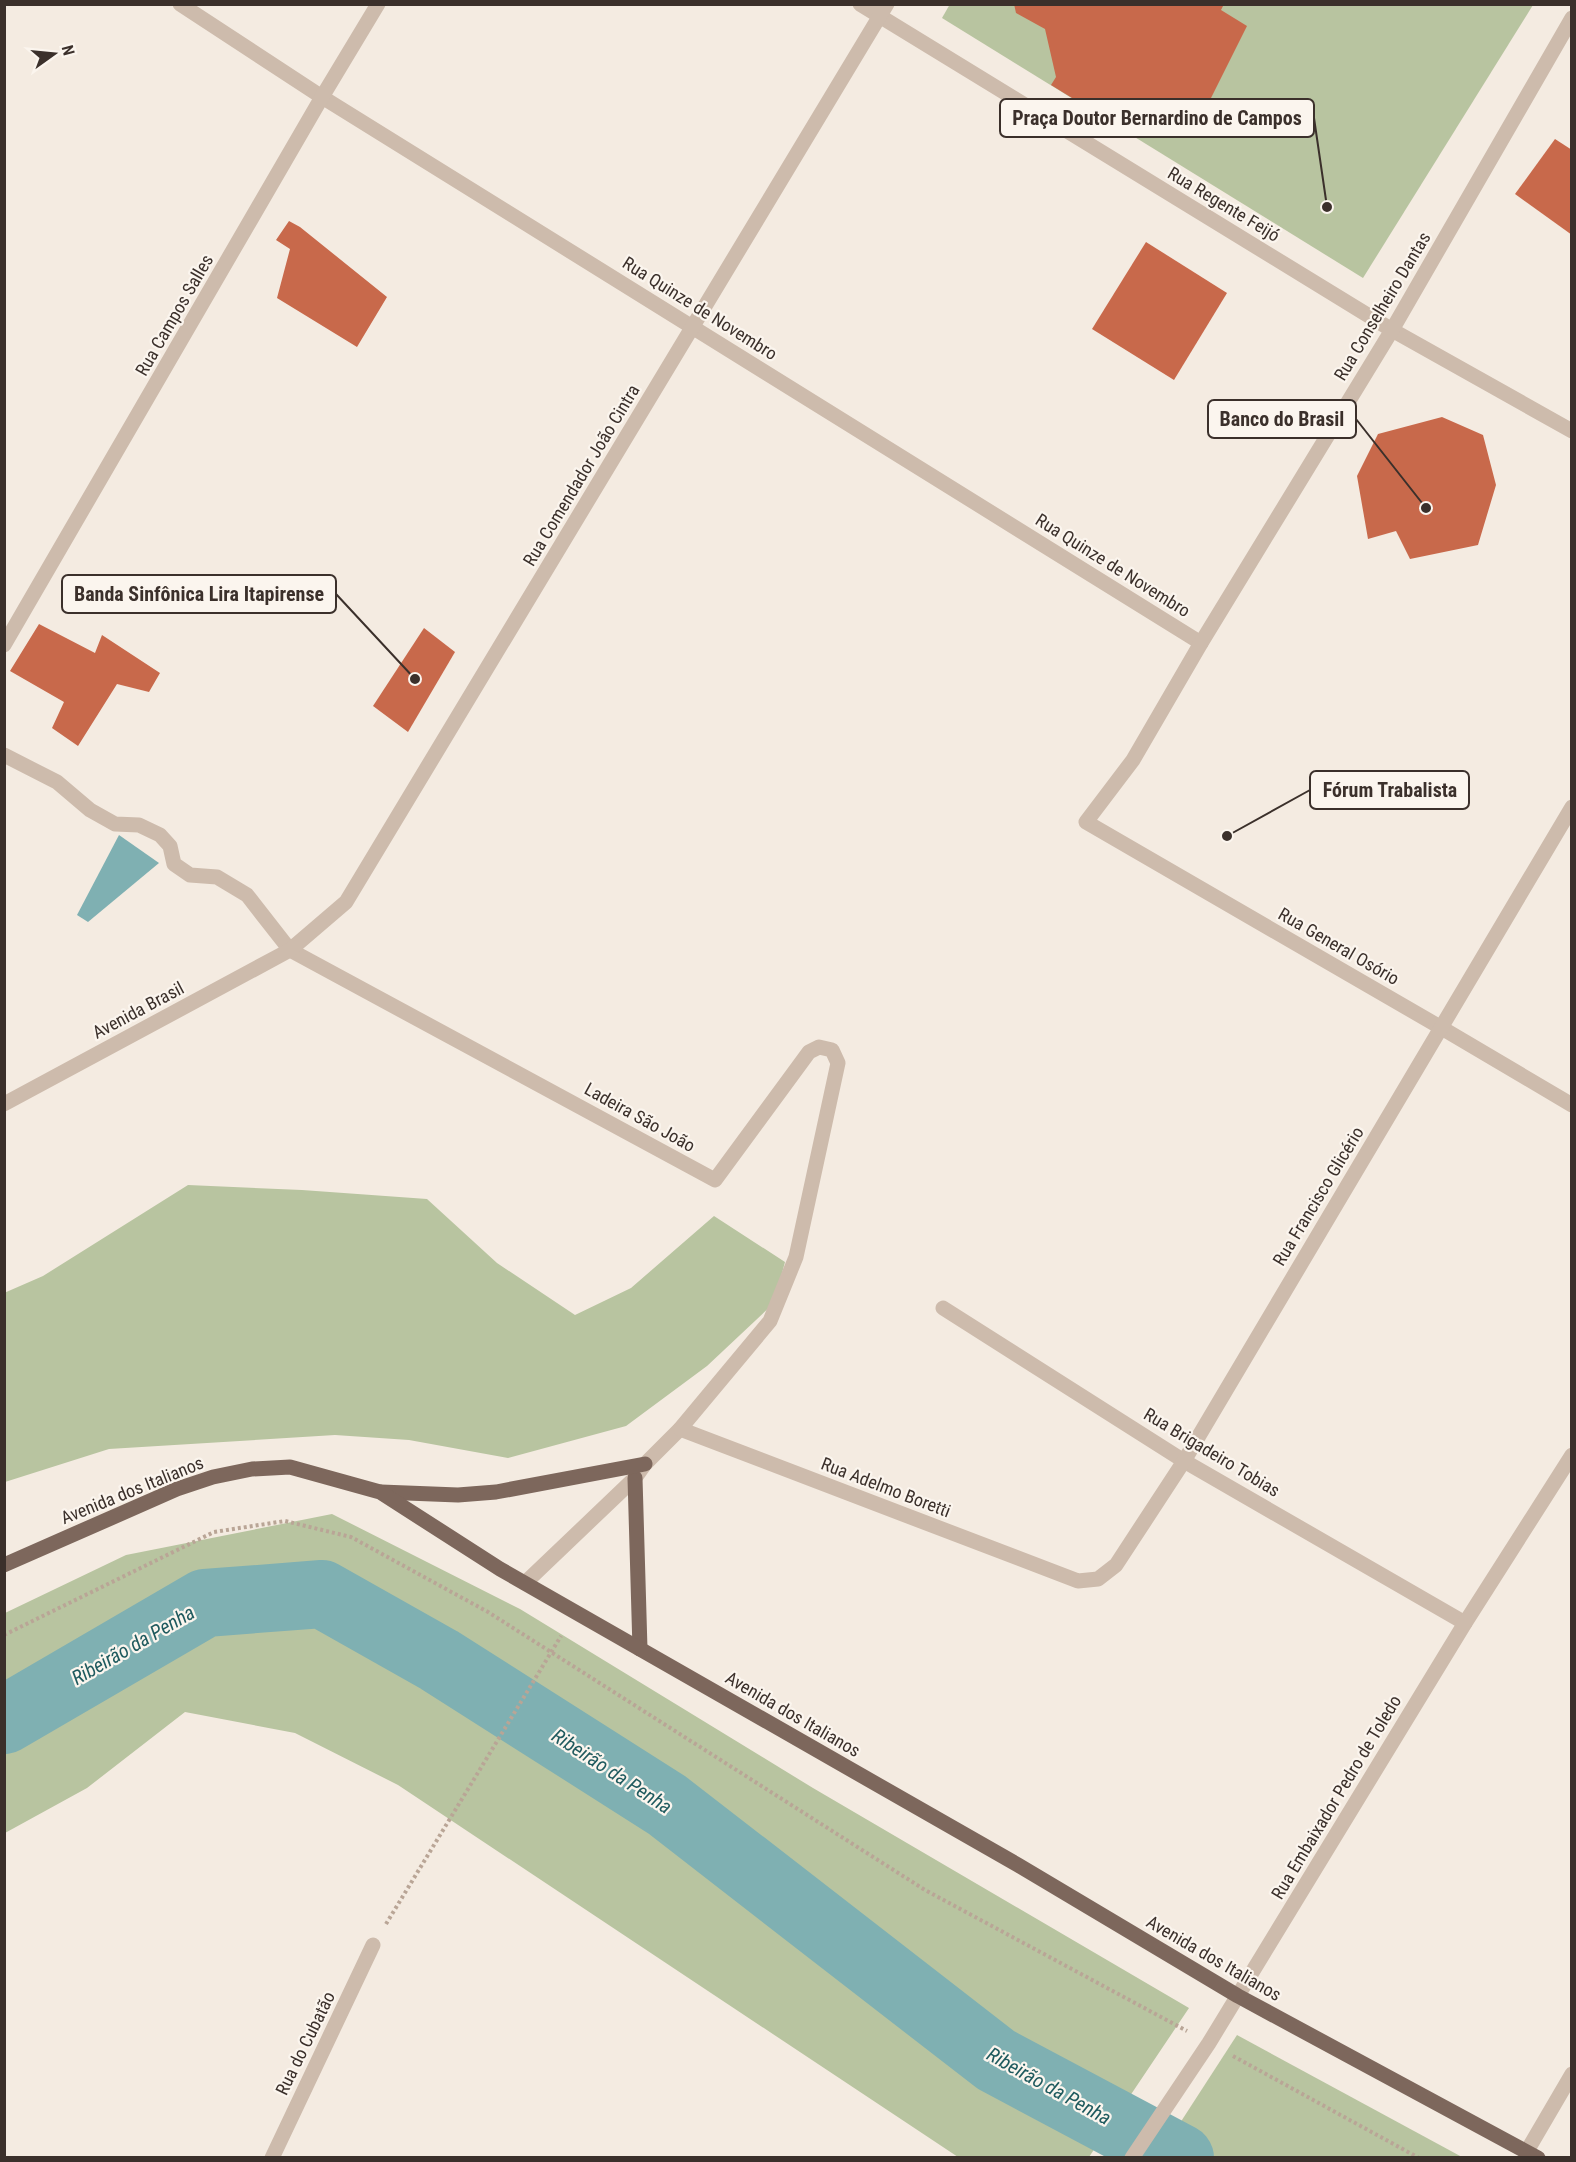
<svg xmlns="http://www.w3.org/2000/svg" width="1576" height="2162" font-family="'Roboto Condensed',sans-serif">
<rect width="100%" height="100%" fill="#f4ebe1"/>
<g fill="#b8c4a0">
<polygon points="950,4 1533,5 1363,278 942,18"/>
<polygon points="188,1185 302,1190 427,1199 497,1263 575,1315 631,1288 714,1216 785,1262 774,1303 707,1366 626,1426 508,1458 409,1440 335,1435 109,1449 5,1482 4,1293 43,1276"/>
<polygon points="332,1514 520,1609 813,1788 1189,2008 1089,2157 958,2157 398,1785 295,1733 185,1712 87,1788 5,1833 5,1613 126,1555"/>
<polygon points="1237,2035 1462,2157 1158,2157"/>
</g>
<polygon fill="#7fb0b2" points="119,835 159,863 88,922 77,915"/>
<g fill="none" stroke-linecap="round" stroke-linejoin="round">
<polyline stroke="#7fb0b2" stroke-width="68" points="4,1720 205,1603 322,1594 439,1660 667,1805 996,2060 1180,2158"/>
</g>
<g fill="#c8694b">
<polygon points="1014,4 1224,4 1221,10 1247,26 1201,118 1167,136 1142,121 1132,135 1051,85 1056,77 1045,29 1016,13"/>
<polygon points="1555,139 1572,150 1572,235 1515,194"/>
<polygon points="289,221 300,227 387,297 357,347 277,298 290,249 276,240"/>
<polygon points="1146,242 1227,293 1174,380 1092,329"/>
<polygon points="1442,417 1483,435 1496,485 1478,545 1410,559 1396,531 1368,539 1357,476 1378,434"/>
<polygon points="39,624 95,653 102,635 160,673 149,692 117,684 78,746 52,728 64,702 10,671"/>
<polygon points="424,628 455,652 408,732 373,706"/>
</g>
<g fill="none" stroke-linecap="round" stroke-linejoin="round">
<g stroke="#b9a596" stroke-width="4" stroke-dasharray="3 3" stroke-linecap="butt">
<polyline points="4,1635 214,1532 285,1521 351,1537 488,1612 925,1890 1187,2031"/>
<polyline points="386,1924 561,1636"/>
<polyline points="1233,2056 1419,2158"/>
</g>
<g stroke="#cdbbac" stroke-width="15">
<polyline points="180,4 322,97 1201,643"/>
<polyline points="860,4 1392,330 1572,431"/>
<polyline points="1572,18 1392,330 1201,643 1133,760 1086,822 1440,1027 1572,1105"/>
<polyline points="4,645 322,97 378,4"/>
<polyline points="4,755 57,782 90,810 115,824 139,825 160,835 170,846 174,864 190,875 217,877 247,895 290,950 715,1180 809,1052 819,1047 832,1050 838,1063 796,1257 770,1321 680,1429 645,1464 635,1478 525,1583"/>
<polyline points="4,1104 290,950 346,902 887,4"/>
<polyline points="943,1308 1184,1461 1465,1623"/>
<polyline points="680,1429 1078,1581 1098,1579 1116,1565 1184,1461 1572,807"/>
<polyline points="1527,2151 1572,2074"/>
<polyline points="272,2158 373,1945"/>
<polyline points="1132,2158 1209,2043 1465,1623 1572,1455"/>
</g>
<g stroke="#7d675c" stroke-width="15">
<polyline points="635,1478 640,1649"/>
<polyline points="381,1492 458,1495 496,1492 645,1464"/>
<polyline points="4,1565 177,1489 213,1477 252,1469 290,1467 380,1492 500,1569 1018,1865 1238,1996 1538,2158"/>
</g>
</g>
<g text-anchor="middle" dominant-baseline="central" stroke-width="4.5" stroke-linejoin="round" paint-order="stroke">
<g font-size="18" fill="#3b302b" stroke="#fbf5ee">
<text transform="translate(1224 204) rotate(31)">Rua Regente Feijó</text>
<text transform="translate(1382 306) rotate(-59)">Rua Conselheiro Dantas</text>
<text transform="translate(700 308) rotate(32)">Rua Quinze de Novembro</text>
<text transform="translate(174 315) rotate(-60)">Rua Campos Salles</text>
<text transform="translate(581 475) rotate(-59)">Rua Comendador João Cintra</text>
<text transform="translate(1113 565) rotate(32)">Rua Quinze de Novembro</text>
<text transform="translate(1339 946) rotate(30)">Rua General Osório</text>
<text transform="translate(138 1010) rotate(-28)">Avenida Brasil</text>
<text transform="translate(640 1117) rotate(29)">Ladeira São João</text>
<text transform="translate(1318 1196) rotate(-59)">Rua Francisco Glicério</text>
<text transform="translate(1212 1452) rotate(31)">Rua Brigadeiro Tobias</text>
<text transform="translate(886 1487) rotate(21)">Rua Adelmo Boretti</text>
<text transform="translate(132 1490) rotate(-22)">Avenida dos Italianos</text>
<text transform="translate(793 1714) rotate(30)">Avenida dos Italianos</text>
<text transform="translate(1336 1797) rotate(-59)">Rua Embaixador Pedro de Toledo</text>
<text transform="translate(1214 1958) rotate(30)">Avenida dos Italianos</text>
<text transform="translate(305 2043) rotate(-64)">Rua do Cubatão</text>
</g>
<g font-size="20" font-style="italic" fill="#1f5a5e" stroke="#fbf5ee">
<text transform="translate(133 1645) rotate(-30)">Ribeirão da Penha</text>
<text transform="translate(612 1771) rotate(33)">Ribeirão da Penha</text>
<text transform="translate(1049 2086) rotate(29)">Ribeirão da Penha</text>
</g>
</g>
<path fill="none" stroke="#3b302b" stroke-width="2" d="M1327 207L1314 118M1426 508L1356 419M415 679L336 594M1227 836L1310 790"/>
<g fill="#3b302b" stroke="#fbf5ee" stroke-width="2">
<circle cx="1327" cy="207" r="6"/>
<circle cx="1426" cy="508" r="6"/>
<circle cx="415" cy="679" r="6"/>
<circle cx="1227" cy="836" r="6"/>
</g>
<g fill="#fbf5ee" stroke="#3b302b" stroke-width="2">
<rect x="1000" y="99" width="314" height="38" rx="6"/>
<rect x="1208" y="400" width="148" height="38" rx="6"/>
<rect x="62" y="575" width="274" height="38" rx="6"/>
<rect x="1310" y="771" width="159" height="38" rx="6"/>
</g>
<g font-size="20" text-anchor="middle" font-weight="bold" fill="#3b302b">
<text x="1157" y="125">Praça Doutor Bernardino de Campos</text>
<text x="1282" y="426">Banco do Brasil</text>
<text x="199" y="601">Banda Sinfônica Lira Itapirense</text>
<text x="1390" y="797">Fórum Trabalista</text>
</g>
<rect width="1576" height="2162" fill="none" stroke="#3b302b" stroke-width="12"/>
<g transform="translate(54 54) rotate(75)" stroke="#fbf5ee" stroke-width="4.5" paint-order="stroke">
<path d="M0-4.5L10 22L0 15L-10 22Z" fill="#3b302b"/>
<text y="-9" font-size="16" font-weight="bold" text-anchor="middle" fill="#3b302b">N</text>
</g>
</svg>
